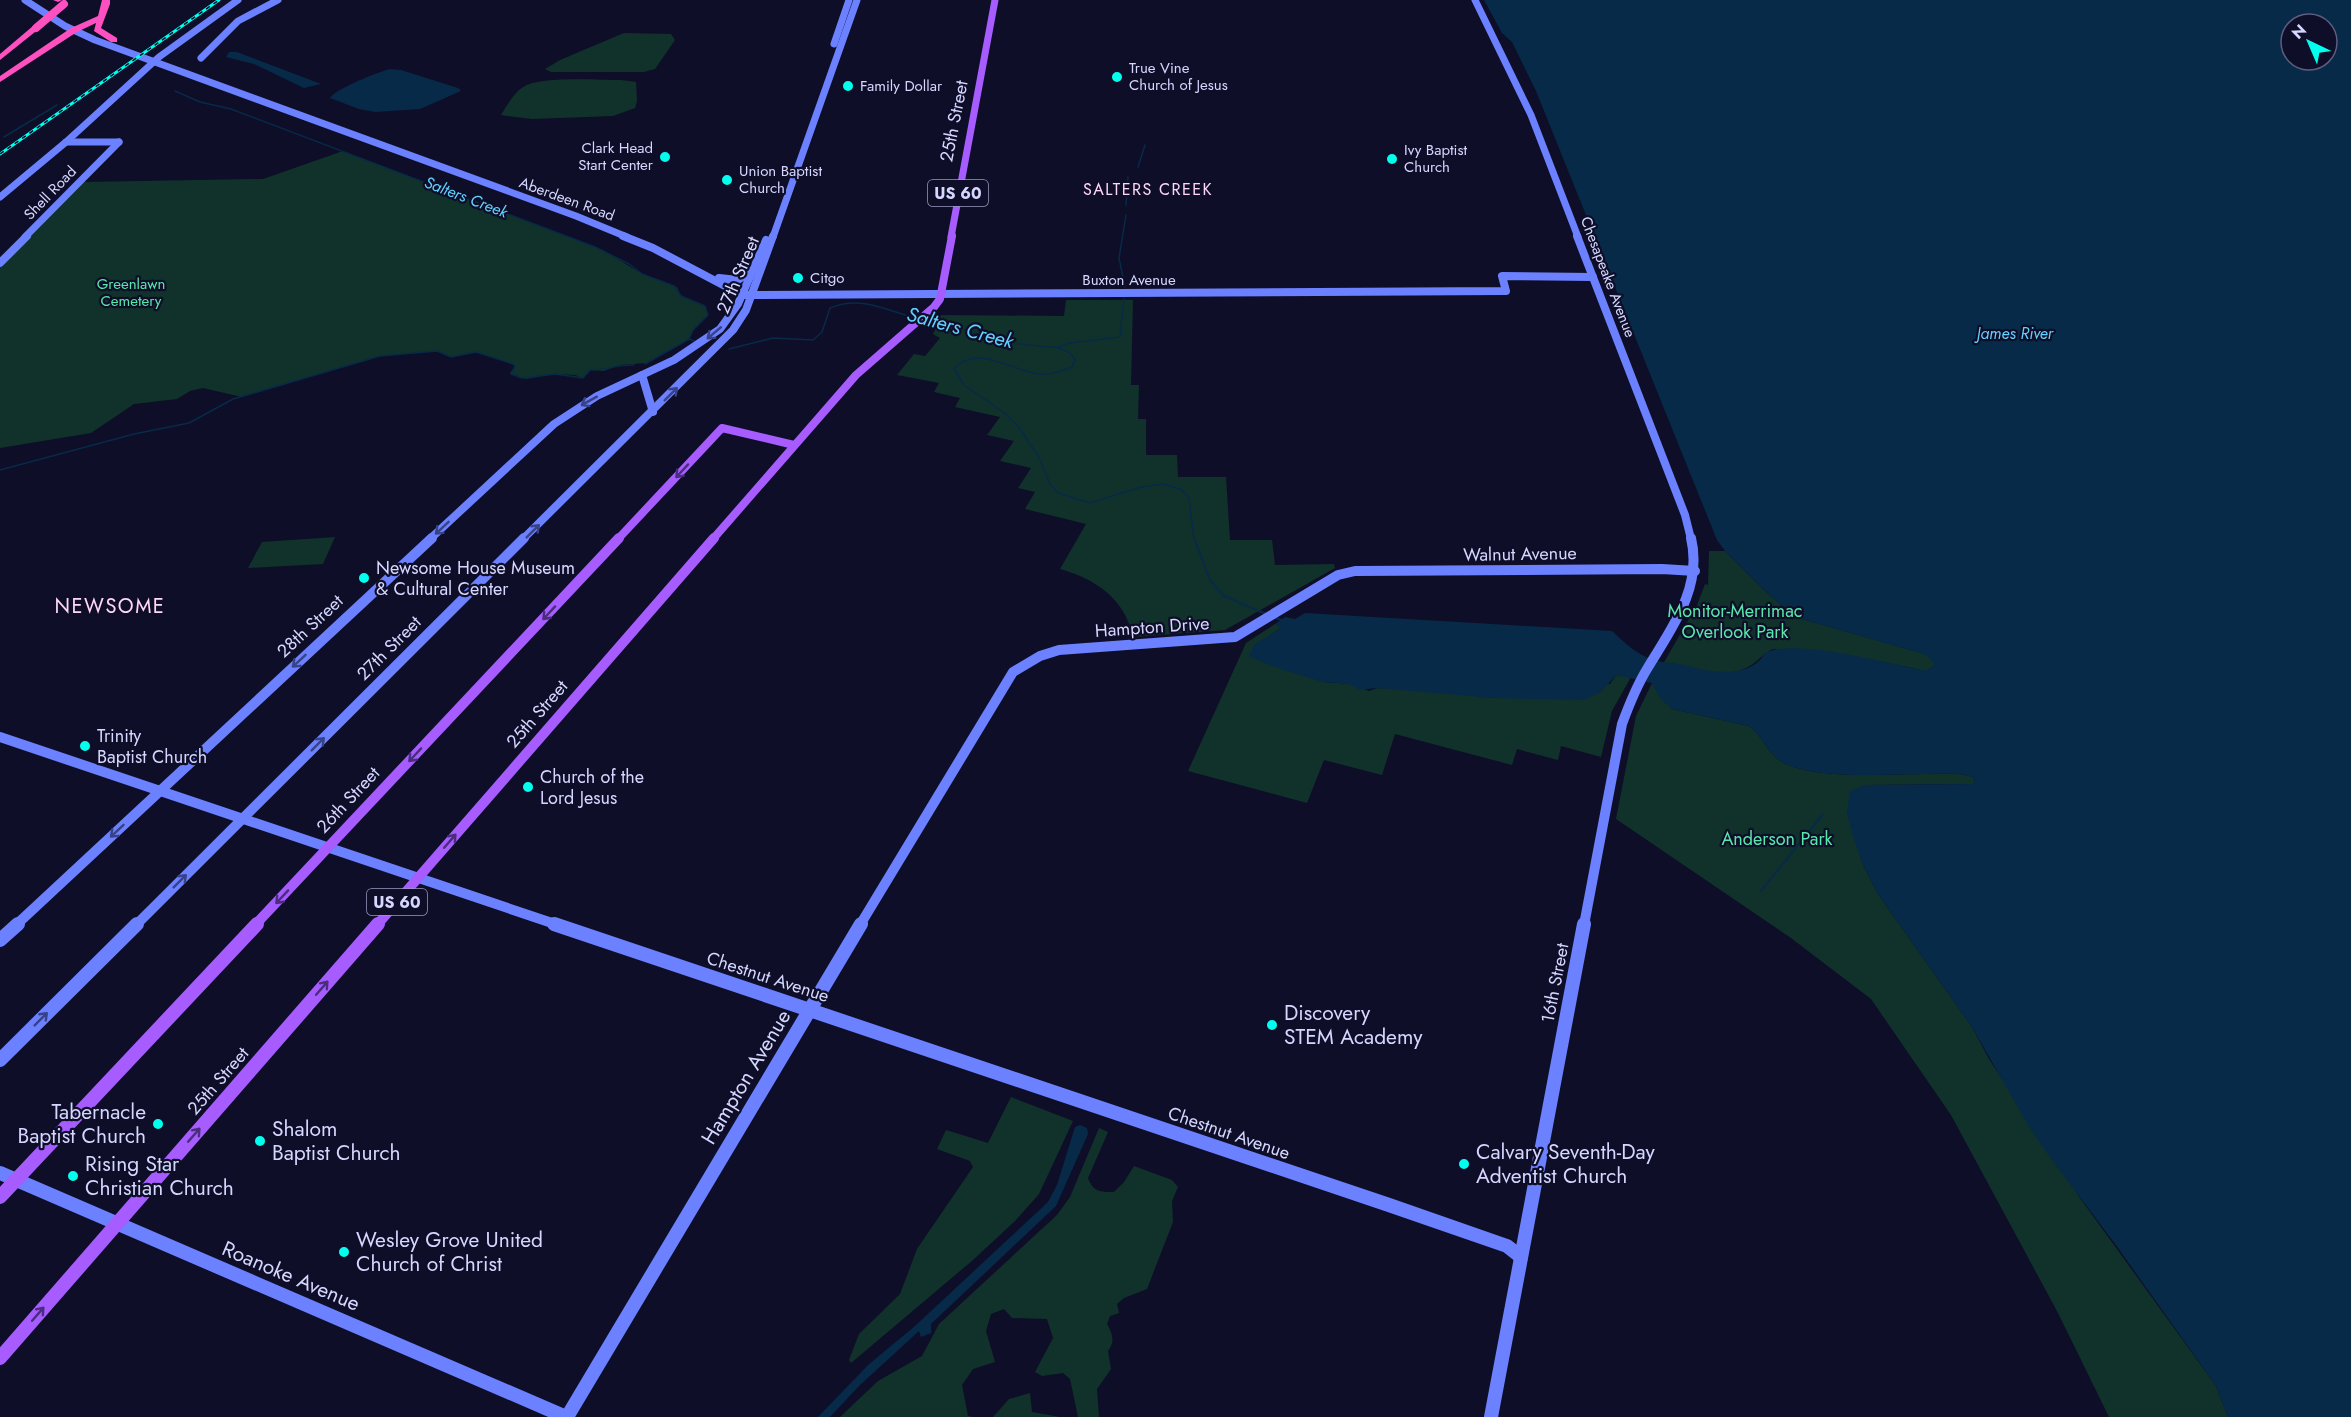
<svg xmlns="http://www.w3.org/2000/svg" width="2351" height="1417" font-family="Jost,sans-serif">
<rect width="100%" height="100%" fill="#0e0e28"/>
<g fill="#11322b">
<polygon points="624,33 671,34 675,40 655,69 644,72 551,72 545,69 560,60"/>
<path d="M621 80 636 82 637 101 635 108 613 116 532 119 501 115C507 105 515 91 525 86 543 76 598 80 621 80Z"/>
<polygon points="343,151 603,250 642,274 677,287 681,296 706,307 708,315 693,330 689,339 646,363 620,365 604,371 590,370 583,378 575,375 556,374 526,379 510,373 515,366 513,364 476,352 451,357 437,351 380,356 242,397 203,388 190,391 177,399 134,404 91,433 0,448 0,268 82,182 263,179"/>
<path d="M1066 300H1133L1131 385H1139L1138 419H1146V455H1177L1178 477H1226L1230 540H1272L1275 565 1334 564 1335 568 1225 630 1133 637C1125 599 1096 579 1060 569L1086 524 1025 509 1035 492 1018 488 1031 468 1000 461 1014 441 987 435 1000 417 955 407 960 398 934 392 939 383 897 375 914 354 925 356 940 338 933 334 937 326 934 321 938 315 1064 316Z"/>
<polygon points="335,537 323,564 248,568 262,542"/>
<path d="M1709 551H1725L1764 590 1795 617 1925 654 1934 662V666L1928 670H1921L1869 659 1773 649C1760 655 1756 666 1738 671 1713 677 1687 664 1663 664L1697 605 1705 584 1708 585Z"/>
<polygon points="1275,624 1282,627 1269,636 1323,682 1353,684 1369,691 1377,688 1425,690 1494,698 1610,684 1616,675 1631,677 1612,711 1601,757 1561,746 1558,760 1517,749 1512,765 1395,734 1382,775 1324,760 1307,803 1188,771 1246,643"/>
<path d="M1652 683 1672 709 1749 726C1764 736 1767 755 1784 763 1818 780 1888 774 1927 774 1942 774 1958 772 1973 777L1975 781 1973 784 1865 785 1847 812 1863 865 1878 894 1972 1027 1989 1059 2080 1198 2216 1386 2228 1417H2109L2058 1313 1951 1115 1871 999 1791 938 1616 819 1636 716Z"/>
<polygon points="1011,1097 1073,1121 1039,1194 1015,1221 973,1260 851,1363 849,1360 859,1334 900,1294 917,1249 973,1167 970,1161 937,1149 946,1130 988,1143"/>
<path d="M1099 1128 1108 1132 1088 1178C1093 1192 1100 1192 1114 1192L1124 1182 1134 1166 1172 1180 1178 1187 1172 1201 1173 1222 1147 1289 1124 1298 1117 1304 1119 1313 1110 1316 1107 1324C1113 1334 1115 1342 1108 1351L1111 1369 1097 1389 1099 1417H1078L1070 1379 1063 1373 1042 1376 1035 1372 1053 1338 1047 1319 1012 1318 1004 1309 991 1314 986 1331 995 1362 973 1369 962 1385 968 1416 973 1417H840L878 1381 922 1356 939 1324 1057 1215 1070 1197Z"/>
<polygon points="1030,1393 1032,1412 1060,1417 993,1417 1009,1399"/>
</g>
<g fill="#072a48" fill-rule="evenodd">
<path d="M1484 0H2351V1417H2228L2216 1386 2118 1248 2049 1156 2028 1125 1972 1027 1878 894 1863 865 1853 836 1847 812 1850 791 1865 785 1973 784 1975 781 1973 777C1958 772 1942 774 1927 774 1888 774 1818 780 1784 763 1767 755 1764 736 1749 726L1672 709 1660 698 1652 683 1616 675 1601 692 1584 700 1494 698 1377 688 1359 690C1348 680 1334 685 1320 681 1295 674 1272 667 1249 656L1254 645 1281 628 1275 624 1285 617 1295 619 1305 613 1612 631C1622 640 1631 649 1642 655 1660 664 1665 661 1683 665 1708 671 1749 681 1765 653 1796 638 1886 663 1921 670H1928L1934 666V662L1924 654 1795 617 1764 590 1725 551 1717 540 1536 91 1512 42 1502 33ZM2291 24H2327V60H2291Z"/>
<polygon points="229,52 237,52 321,84 304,88 254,64 226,57"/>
<path d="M390 69 401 70 458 88 461 91 420 109 375 112 359 109 330 98C335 89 378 72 390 69Z"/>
<polygon points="1080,1125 1087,1128 1088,1134 1056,1206 931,1324 931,1333 921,1337 919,1331 859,1386 830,1417 818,1417 868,1365 915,1326 1048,1202 1057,1185 1075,1127"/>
</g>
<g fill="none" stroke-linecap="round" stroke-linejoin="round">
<g stroke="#072a48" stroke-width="1.5">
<polyline points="175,91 200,102 231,109 595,247 629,264 642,274 674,286 681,296 705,306 708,315 693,330 689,339 694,341"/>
<polyline points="4,137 57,105"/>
<polyline points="1138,167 1145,145"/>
<polyline points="1126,205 1128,177"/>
<polyline points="1125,287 1119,258 1126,215"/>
<path d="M923 320 951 325 1001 342 1059 348 1070 353 1075 359 1072 367C1061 371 1051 375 1039 374 1012 371 977 343 954 369L964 385 1003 412 1017 425 1039 457 1050 484 1058 493 1090 503 1141 487 1164 484 1182 490 1189 498 1194 539"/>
<polyline points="1058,347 1070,343 1120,337 1124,299"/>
<path d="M729 349 773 338 813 340 822 332 830 308C860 295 887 310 917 319"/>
<polyline points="645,364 689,339"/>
<path d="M0 470 134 434 189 423 233 399 380 356 437 351 451 357 476 352 513 364 515 366 511 374 522 378 555 374 583 378 590 370C606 370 619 364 634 365"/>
</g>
<g stroke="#072a48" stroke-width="2">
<polyline points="1194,538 1210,580 1224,596 1266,614"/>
<polyline points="1274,617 1281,620"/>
<polyline points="1761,891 1823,814"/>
</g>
<g stroke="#6c81ff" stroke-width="7">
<polyline points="25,0 65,26 95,40 576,216 627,237"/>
<polyline points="1475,0 1531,115 1578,237"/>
<polyline points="834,44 849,0"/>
<polyline points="201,58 238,21 278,0"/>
<polyline points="66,142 119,142"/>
<polyline points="0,197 66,142 159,57 238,0"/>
<polyline points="25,237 119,142"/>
<polyline points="773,237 857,0"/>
</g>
<g stroke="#6c81ff" stroke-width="8">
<polyline points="623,236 653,248 742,295 1506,291 1502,276 1593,277"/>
<polyline points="1577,236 1685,515 1691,539"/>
<polyline points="0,263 27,236"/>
<polyline points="719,278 738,280 751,271"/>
<polyline points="642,375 653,412"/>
<polyline points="430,539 554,424 597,396 674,360 720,329 738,304 766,240"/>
<polyline points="523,539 733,330 746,310 773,236"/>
</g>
<g stroke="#6c81ff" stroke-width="10">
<polyline points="0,737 558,925"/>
<polyline points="16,925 432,538"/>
<polyline points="136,925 524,538"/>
<polyline points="860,925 1013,672 1040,656 1059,650 1235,637 1338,575 1355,571 1662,569 1695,571"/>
<path d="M1584 925 1622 724C1629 705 1636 687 1647 669 1671 629 1703 588 1691 538"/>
</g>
<g stroke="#6c81ff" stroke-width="14">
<polyline points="554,924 1389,1205 1507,1246 1521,1257"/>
<polyline points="0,940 18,924"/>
<polyline points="0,1060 137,924"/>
<polyline points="0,1173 566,1417"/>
<polyline points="567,1417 861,924"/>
<polyline points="1491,1417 1584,924"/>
</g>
<polyline stroke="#a75cff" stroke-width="7" points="951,237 995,0"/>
<g stroke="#a75cff" stroke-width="8">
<polyline points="618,539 722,428 794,445"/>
<polyline points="713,539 856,375 934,307 940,299 952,236"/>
</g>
<g stroke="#a75cff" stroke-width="10">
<polyline points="255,925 619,538"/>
<polyline points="377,925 714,538"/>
</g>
<g stroke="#a75cff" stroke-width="14">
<polyline points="0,1197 257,924"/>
<polyline points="0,1358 378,924"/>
</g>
<g fill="#ff50c1" fill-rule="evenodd">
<polygon points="53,0 62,0 58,2"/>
<polygon points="102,0 110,0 110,4 101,28 117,38 117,42 111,42 94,31 96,23 77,32 0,82 0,76 71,28 98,16"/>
<polygon points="33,26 40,28 0,60 0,54"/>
</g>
<g stroke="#01ffee" stroke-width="3">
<polyline id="rail" points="0,154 219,0"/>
</g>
<use href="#rail" stroke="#0e0e28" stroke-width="1.5" stroke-dasharray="4.5" stroke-linecap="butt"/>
<polyline stroke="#ff50c1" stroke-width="8" points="36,28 64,4"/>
</g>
<defs><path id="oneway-shaft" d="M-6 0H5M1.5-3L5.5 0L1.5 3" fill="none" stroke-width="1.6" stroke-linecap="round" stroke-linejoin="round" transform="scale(1.5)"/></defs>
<g stroke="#384289">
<use href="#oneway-shaft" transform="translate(714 333) rotate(140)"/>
<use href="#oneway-shaft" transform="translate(671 394) rotate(-45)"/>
<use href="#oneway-shaft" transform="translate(589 401) rotate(151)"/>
<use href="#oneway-shaft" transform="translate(442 528) rotate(137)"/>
<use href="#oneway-shaft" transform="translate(533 531) rotate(-45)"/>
<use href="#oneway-shaft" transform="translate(299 661) rotate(137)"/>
<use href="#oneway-shaft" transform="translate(318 744) rotate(-45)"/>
<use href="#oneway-shaft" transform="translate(117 831) rotate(137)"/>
<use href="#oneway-shaft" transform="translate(180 881) rotate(-45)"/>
<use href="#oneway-shaft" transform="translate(41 1019) rotate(-45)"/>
</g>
<g stroke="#4b2d7e">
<use href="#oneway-shaft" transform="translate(682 471) rotate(133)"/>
<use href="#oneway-shaft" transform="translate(549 613) rotate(133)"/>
<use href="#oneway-shaft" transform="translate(415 755) rotate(133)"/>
<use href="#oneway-shaft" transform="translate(450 841) rotate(-49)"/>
<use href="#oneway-shaft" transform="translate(282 897) rotate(133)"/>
<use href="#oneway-shaft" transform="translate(322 988) rotate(-49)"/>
<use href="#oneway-shaft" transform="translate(194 1135) rotate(-49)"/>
<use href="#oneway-shaft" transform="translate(38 1314) rotate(-49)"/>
</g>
<g fill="#01ffee" stroke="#0e0e28" stroke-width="2">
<circle cx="1117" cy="77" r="6"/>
<circle cx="848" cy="86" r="6"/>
<circle cx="665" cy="157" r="6"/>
<circle cx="1392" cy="159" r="6"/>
<circle cx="727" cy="180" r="6"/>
<circle cx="798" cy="278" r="6"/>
<circle cx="364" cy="578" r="6"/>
<circle cx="85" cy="746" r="6"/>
<circle cx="528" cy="787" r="6"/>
<circle cx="1272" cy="1025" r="6"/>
<circle cx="158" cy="1124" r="6"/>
<circle cx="260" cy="1141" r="6"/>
<circle cx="1464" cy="1164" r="6"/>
<circle cx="73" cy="1176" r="6"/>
<circle cx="344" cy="1252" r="6"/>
</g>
<g text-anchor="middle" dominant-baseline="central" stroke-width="4.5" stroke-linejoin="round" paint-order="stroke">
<g font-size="15" fill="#d5d7ff" stroke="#0e0e28" text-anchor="start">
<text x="1129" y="68">True Vine<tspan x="1129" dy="17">Church of Jesus</tspan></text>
<text x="860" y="86">Family Dollar</text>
<text x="653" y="148" text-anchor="end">Clark Head<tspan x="653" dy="17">Start Center</tspan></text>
<text x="1404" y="150">Ivy Baptist<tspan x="1404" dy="17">Church</tspan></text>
<text x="739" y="171">Union Baptist<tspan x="739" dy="17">Church</tspan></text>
<text x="810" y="278">Citgo</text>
</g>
<g font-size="15" fill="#d5d7ff" stroke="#0e0e28">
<text transform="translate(50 193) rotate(-46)">Shell Road</text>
<text transform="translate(567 199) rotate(20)">Aberdeen Road</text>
<text transform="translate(1608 277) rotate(69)">Chesapeake Avenue</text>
<text x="1129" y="280">Buxton Avenue</text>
</g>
<g font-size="15" fill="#59e7ab" stroke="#0e0e28">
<text x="131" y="284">Greenlawn<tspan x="131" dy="17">Cemetery</tspan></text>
</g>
<g font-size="16" letter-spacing="1.5" fill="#ffd7f7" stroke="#0e0e28">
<text x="1148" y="189">SALTERS CREEK</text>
</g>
<g fill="#0e0e28" stroke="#999bbe" stroke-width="1.5">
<rect x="928" y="180" width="60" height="26" rx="4.5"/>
<rect x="367" y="889" width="60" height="26" rx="4.5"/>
</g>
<g font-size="16" font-weight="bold" fill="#d5d7ff">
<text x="958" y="193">US 60</text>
<text x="397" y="902">US 60</text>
</g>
<g font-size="16" font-style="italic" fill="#63d1ff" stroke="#0e0e28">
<text transform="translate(466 197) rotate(21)">Salters Creek</text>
<text x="2015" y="333">James River</text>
</g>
<g font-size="18" fill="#d5d7ff" stroke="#0e0e28">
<text transform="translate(954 121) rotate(-79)">25th Street</text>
<text transform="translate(738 275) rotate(-67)">27th Street</text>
<text transform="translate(1520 554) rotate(-1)">Walnut Avenue</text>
<text transform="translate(310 626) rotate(-43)">28th Street</text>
<text transform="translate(1152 627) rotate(-4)">Hampton Drive</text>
<text transform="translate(389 648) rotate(-45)">27th Street</text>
<text transform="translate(537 714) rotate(-49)">25th Street</text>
<text transform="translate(348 800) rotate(-47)">26th Street</text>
<text transform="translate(768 977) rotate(18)">Chestnut Avenue</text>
<text transform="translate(1555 983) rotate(-79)">16th Street</text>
<text transform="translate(218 1081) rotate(-49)">25th Street</text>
<text transform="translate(1229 1133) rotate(19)">Chestnut Avenue</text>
</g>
<g font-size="18" fill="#d5d7ff" stroke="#0e0e28" text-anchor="start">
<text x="376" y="568">Newsome House Museum<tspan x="376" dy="21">&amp; Cultural Center</tspan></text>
<text x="97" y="736">Trinity<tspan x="97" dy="21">Baptist Church</tspan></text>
<text x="540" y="777">Church of the<tspan x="540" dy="21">Lord Jesus</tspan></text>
</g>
<g font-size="18" fill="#59e7ab" stroke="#0e0e28">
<text x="1735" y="611">Monitor-Merrimac<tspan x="1735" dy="21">Overlook Park</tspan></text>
<text x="1777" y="839">Anderson Park</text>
</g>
<g font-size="20" font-style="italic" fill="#63d1ff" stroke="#0e0e28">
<text transform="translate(960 328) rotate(15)">Salters Creek</text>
</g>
<g font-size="20" letter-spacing="1.5" fill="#ffd7f7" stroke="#0e0e28">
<text x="110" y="606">NEWSOME</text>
</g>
<g font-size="21" fill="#d5d7ff" stroke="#0e0e28" text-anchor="start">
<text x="1284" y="1013">Discovery<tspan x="1284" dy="24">STEM Academy</tspan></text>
<text x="146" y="1112" text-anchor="end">Tabernacle<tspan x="146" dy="24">Baptist Church</tspan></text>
<text x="272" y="1129">Shalom<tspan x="272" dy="24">Baptist Church</tspan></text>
<text x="1476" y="1152">Calvary Seventh-Day<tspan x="1476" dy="24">Adventist Church</tspan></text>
<text x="85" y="1164">Rising Star<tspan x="85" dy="24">Christian Church</tspan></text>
<text x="356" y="1240">Wesley Grove United<tspan x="356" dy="24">Church of Christ</tspan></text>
</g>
<g font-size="21" fill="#d5d7ff" stroke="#0e0e28">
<text transform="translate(746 1077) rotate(-59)">Hampton Avenue</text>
<text transform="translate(291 1276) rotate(23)">Roanoke Avenue</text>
</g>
</g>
<g transform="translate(2309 42) rotate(316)"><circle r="28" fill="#0e0e28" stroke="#5e5e7e" stroke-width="1.5"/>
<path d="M0-4.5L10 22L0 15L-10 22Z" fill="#01ffee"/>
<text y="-9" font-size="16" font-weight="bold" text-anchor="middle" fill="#d5d7ff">N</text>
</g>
</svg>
